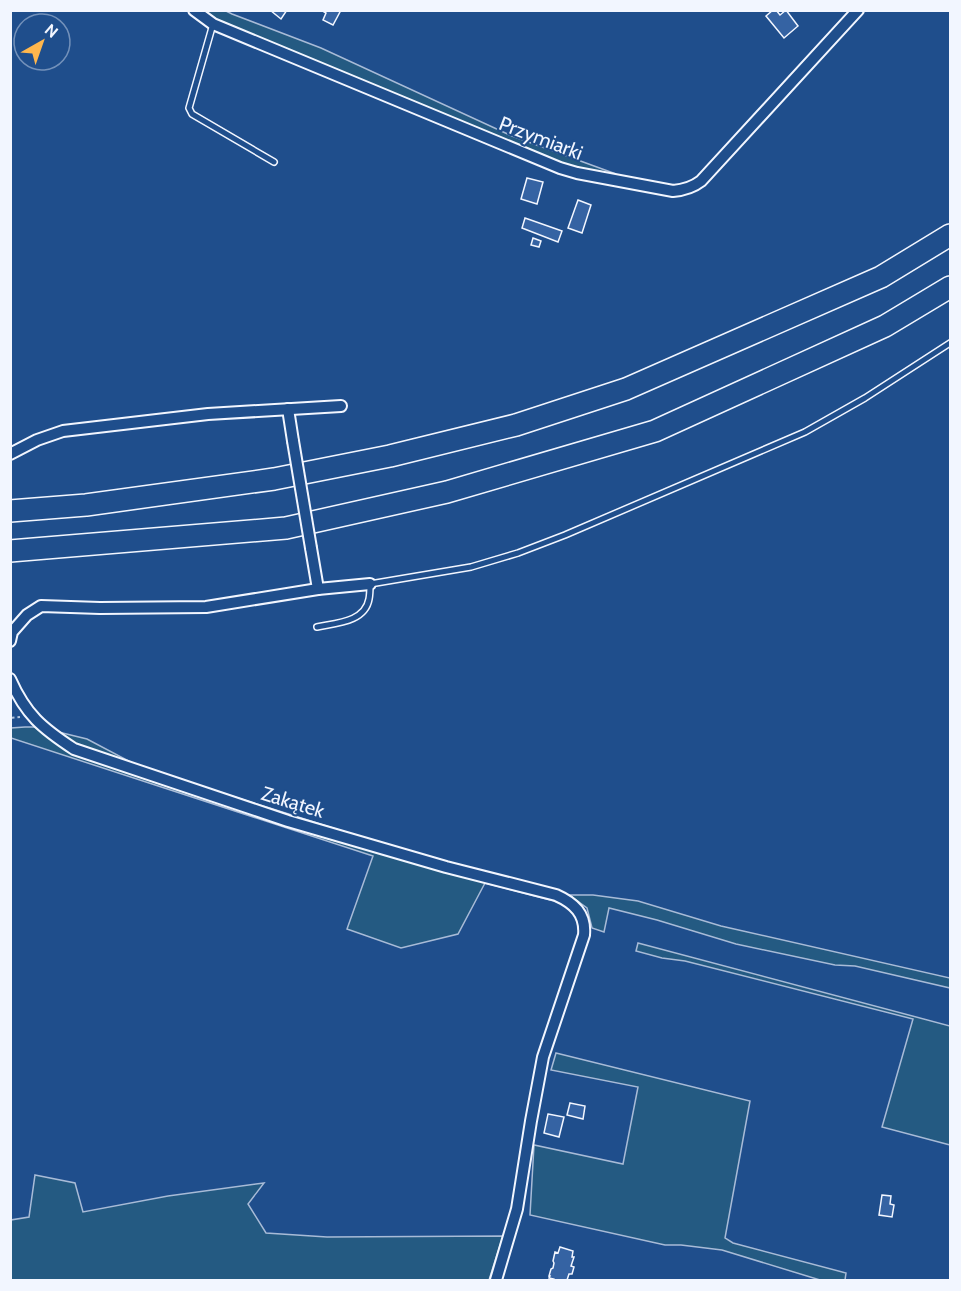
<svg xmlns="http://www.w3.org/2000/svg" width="961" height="1291" font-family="Cabin,sans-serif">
<rect width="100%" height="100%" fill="#1f4e8c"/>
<g fill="#245a82" stroke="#a8bbd7" stroke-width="1.5">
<polygon points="203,11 226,11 232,14 321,48 512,136 616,174 594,172 554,161 246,32 216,19"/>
<polygon points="25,727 38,727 87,739 140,767 377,842 569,895 593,895 638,901 721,926 950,978 950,988 855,966 835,965 736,944 657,920 609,908 604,932 592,928 587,908 569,895 566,904 485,883 458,934 401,948 347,929 373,856 11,738 11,728"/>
<polygon points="638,943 950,1026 950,1145 882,1127 913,1019 685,961 662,958 636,951"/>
<polygon points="556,1053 750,1101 725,1238 733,1243 846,1273 845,1280 820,1280 722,1250 681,1245 665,1245 530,1215 534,1145 623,1164 638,1087 551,1070"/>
<polygon points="35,1175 75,1183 83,1212 168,1196 264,1183 248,1204 266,1233 327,1237 503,1236 489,1280 11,1280 11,1220 29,1217"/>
</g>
<g fill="#3563a3" stroke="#f2f6ff" stroke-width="1.5">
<polygon points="270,10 287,10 281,19"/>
<polygon points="321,10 341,10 333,25 323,20 326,13"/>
<polygon points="773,10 776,10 780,15 786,10 798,26 784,38 766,16"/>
<polygon points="527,178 543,182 537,204 521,199"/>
<polygon points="578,200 591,205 582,233 568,228"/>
<polygon points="525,218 562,231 558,242 522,228"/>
<polygon points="533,238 541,241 539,247 531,245"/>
<polygon points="570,1103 585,1106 583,1119 567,1115"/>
<polygon points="548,1114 564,1117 559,1137 544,1133"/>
<polygon points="882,1195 891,1196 890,1204 894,1205 892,1217 879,1215"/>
<polygon points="560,1247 573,1251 572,1257 574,1257 571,1266 574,1267 572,1274 569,1274 567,1280 554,1280 554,1279 549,1278 550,1276 549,1276 551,1269 553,1268 554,1263 553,1261 555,1252 558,1253"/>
</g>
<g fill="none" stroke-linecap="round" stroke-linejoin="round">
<g stroke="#f2f6ff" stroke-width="8">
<g id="service">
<polyline points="213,24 189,108 192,114 274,162"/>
<path d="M317 627C336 623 365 622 369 599 370 594 370 589 370 584L471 567 518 553 565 535 805 432 865 398 950 343"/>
</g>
</g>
<g stroke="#f2f6ff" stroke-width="14">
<g id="minor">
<path d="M194 10 213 24 560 168 577 173 673 191C684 190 692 188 701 181L858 10"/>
<polyline points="288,409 293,441"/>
<polyline points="10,454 37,440 63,431 208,414 341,406"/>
<polyline points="311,548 318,589"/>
<polyline points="10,641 12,632 27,615 41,606 100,608 206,607 318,589 370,584"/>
<path d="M10 679C26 715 42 728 74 749L288 821 446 867 556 895C574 903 586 914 584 935L543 1057 531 1121 517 1209 496 1280"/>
</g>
</g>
<g stroke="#f2f6ff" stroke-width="24">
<g id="motorway">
<polyline points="10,511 86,505 274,479 390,456 516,425 626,389 881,277 950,235"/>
<polyline points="10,551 286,528 447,492 655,431 885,326 950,287"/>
</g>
</g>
<polyline stroke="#b3c4dc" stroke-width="2" stroke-dasharray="4.5 3" stroke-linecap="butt" points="10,718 20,717"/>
<use href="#service" stroke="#1f4e8c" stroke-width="5"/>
<use href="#minor" stroke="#1f4e8c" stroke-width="10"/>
<use href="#motorway" stroke="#1f4e8c" stroke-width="21"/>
<g stroke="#f2f6ff" stroke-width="14" stroke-linecap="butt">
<polyline id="minor-bridge" points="293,441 311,548"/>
</g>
<use href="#minor-bridge" stroke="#1f4e8c" stroke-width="10"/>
</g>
<g text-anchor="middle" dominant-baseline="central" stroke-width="4.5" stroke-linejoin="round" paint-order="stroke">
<g font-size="20" fill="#f2f6ff" stroke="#1f4e8c">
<text transform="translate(541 138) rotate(21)">Przymiarki</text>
<text transform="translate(293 802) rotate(17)">Zakątek</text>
</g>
</g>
<rect width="961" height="1291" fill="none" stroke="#f2f6ff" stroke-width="24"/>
<g transform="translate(42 42) rotate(40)"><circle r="28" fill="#1f4e8c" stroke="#7391ba" stroke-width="1.5"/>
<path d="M0-4.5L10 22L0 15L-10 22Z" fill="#ffb74d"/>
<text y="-9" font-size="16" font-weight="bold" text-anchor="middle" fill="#f2f6ff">N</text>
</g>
</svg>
